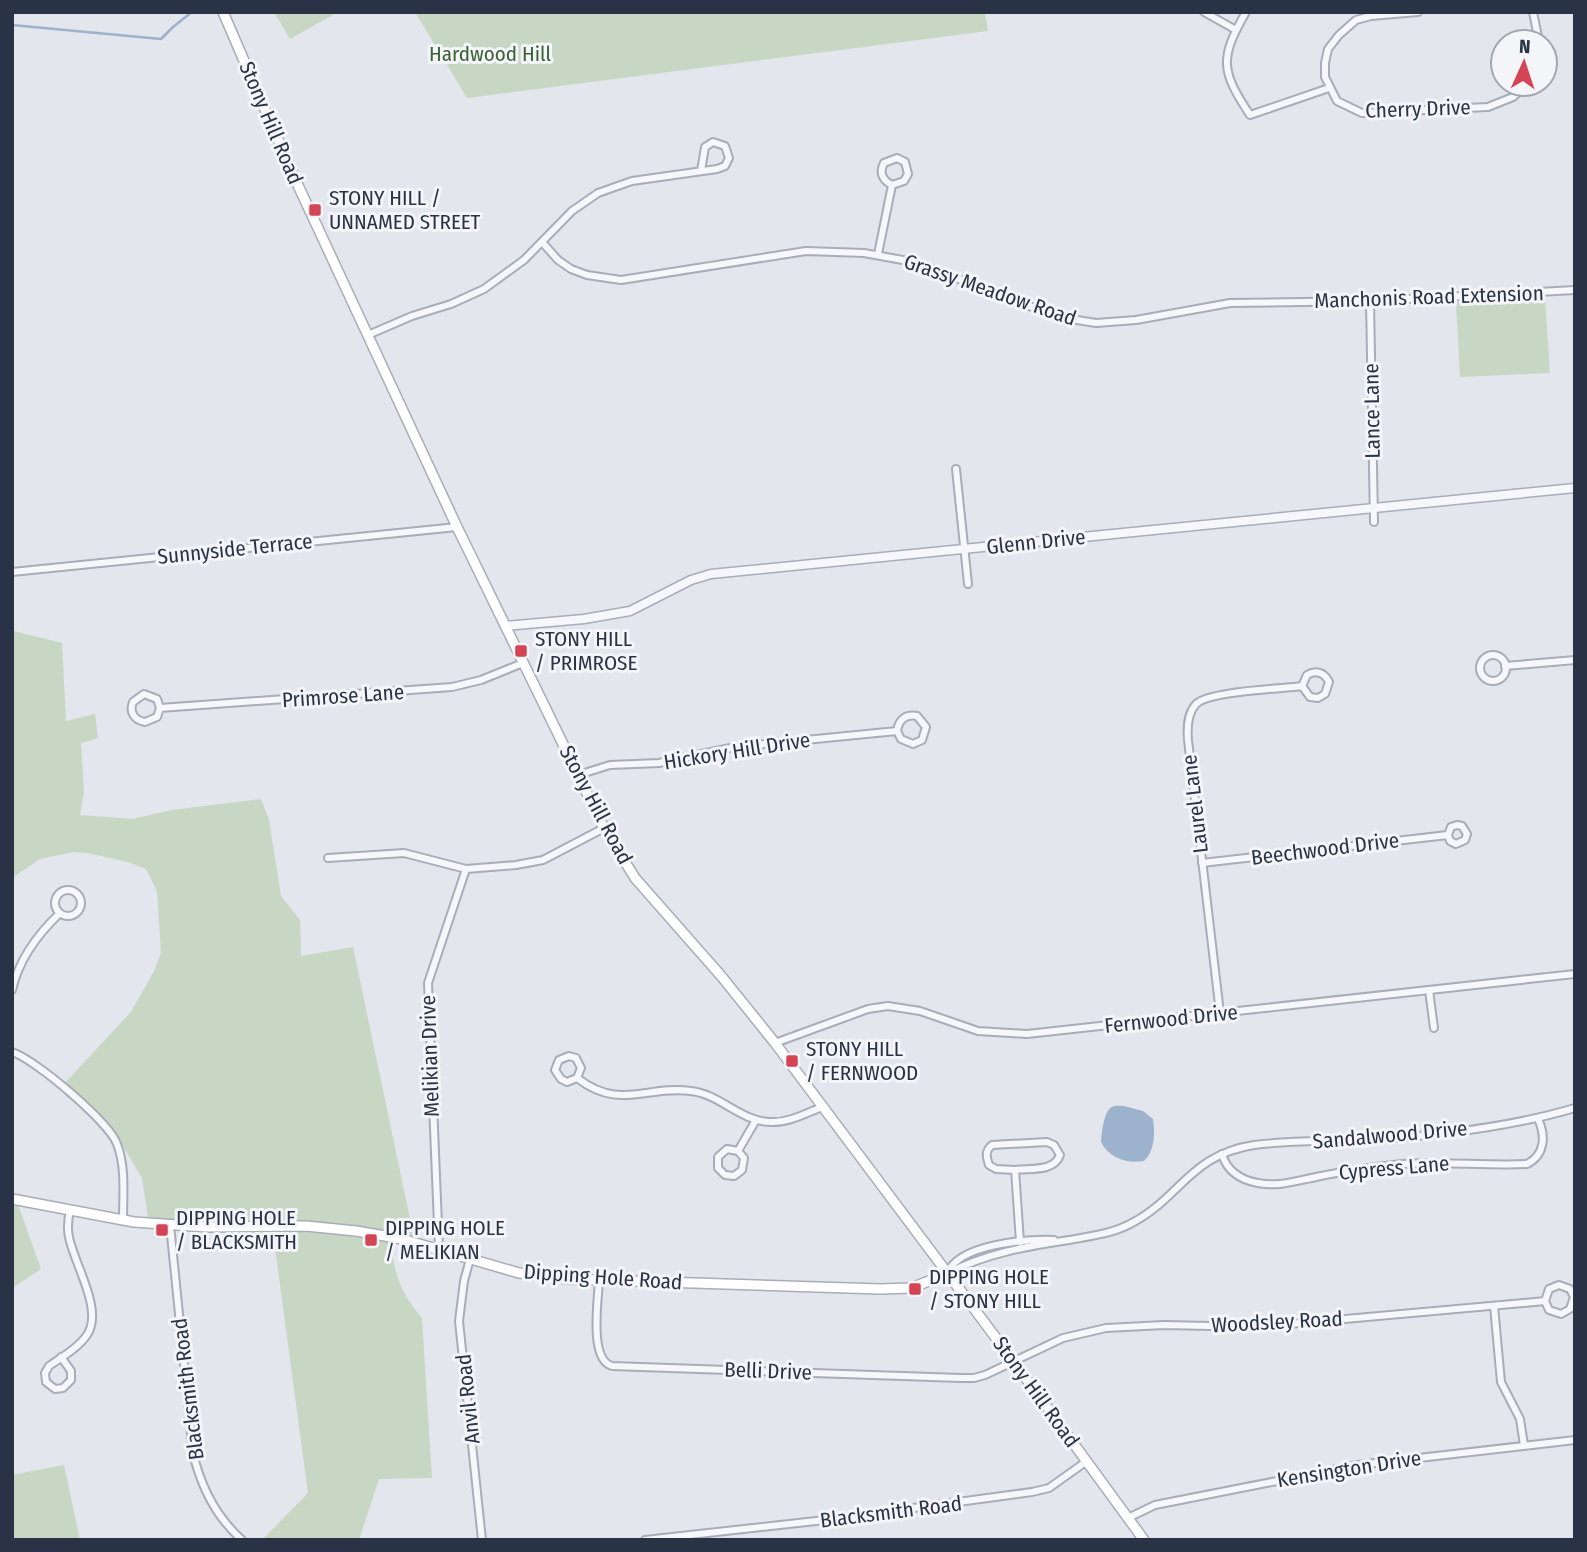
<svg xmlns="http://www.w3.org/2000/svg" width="1587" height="1552" font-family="'Fira Sans Condensed',sans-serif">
<rect width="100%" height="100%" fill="#e3e6ec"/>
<g fill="#c8d6c4">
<polygon points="274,12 338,12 290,39"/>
<polygon points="415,12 985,12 988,31 467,98"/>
<polygon points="1545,298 1550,373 1460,377 1456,302"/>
<path d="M12 580H14V631L62 643 66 721 95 714 98 738 81 743 84 792 80 815 132 819 172 810 261 799 269 820 281 896 300 920 301 956 353 947 414 1238 389 1237C396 1275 397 1288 422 1318L432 1478 379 1479 359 1540H262L308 1493 273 1233H217L149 1224 142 1178 118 1138 62 1086 131 1012 154 971 161 953 157 891 146 869 128 862 87 853 74 852 40 859 12 878Z"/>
<polygon points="12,1201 17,1202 41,1269 12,1288"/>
<polygon points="64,1465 80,1540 12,1540 12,1475"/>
</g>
<path fill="#9db2cd" d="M1124 1106 1143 1111 1153 1119C1155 1133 1155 1151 1144 1161 1127 1164 1109 1158 1101 1142 1102 1133 1103 1112 1112 1107 1114 1105 1122 1106 1124 1106Z"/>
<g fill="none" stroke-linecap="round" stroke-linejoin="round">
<polyline stroke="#9db2cd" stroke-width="2.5" points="12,25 161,39 173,27 192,12"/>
<g stroke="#a8adb7" stroke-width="10">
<g id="minor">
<polyline points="1204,12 1236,30"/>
<path d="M1246 12C1219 59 1221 71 1250 115L1329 88"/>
<polyline points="1418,12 1371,16 1356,20 1339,35 1328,49 1325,63 1325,77 1337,101 1362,113 1488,107 1513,97 1528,84"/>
<polyline points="1533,12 1539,42"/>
<polyline points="542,242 558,260 571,269 587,275 621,280 806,251 864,253 914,262 1058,317 1096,323 1136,320 1230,303 1370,301 1575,290"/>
<path d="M878 254 892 185 904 181 908 174 905 162 897 158 884 163C879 172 882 180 892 185"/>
<polyline points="1370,301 1374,522"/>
<polyline points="368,335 412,316 451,304 484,289 524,260 572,211 598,193 632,181 717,169 725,166 729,158 725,146 713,142 705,147 701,171"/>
<polyline points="956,469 968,584"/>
<polyline points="12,572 457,527"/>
<circle cx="1493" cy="668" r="13"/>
<polyline points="1505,666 1575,660"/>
<path d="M160 708 157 717 145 722C134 720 129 712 133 702L144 694 157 699 160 708 452 687 481 680 523 663"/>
<path d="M578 775 610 765 659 763 735 747 897 731C899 719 906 714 917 716L926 727 922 740 913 744 901 739 897 731"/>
<polyline points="328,858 404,853 466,869 516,865 543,860 604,828"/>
<polyline points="1202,863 1448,835 1451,827 1457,825 1462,826 1467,834 1465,840 1456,844 1450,841 1448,835"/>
<circle cx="68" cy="903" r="13"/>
<path d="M12 990C19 959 37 935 59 914"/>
<polyline points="1429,990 1434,1028"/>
<path d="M1220 1013 1188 740C1187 728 1187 714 1196 704 1209 691 1281 689 1302 686L1307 675C1316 670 1324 672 1329 682L1325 694 1318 698 1310 697 1302 686"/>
<polyline points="775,1043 868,1009 888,1006 920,1011 978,1031 1027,1034 1575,974"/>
<path d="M12 1052C35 1059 109 1122 117 1144 126 1167 123 1195 123 1220"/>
<path d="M577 1078 567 1082 561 1079 555 1070 559 1060 569 1056 576 1058 581 1068 577 1078C620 1111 646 1085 691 1091 720 1094 741 1122 771 1122 789 1123 806 1113 822 1107"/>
<polyline points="738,1151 727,1149 718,1157 718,1168 725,1175 734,1176 742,1170 744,1158 738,1151 756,1120"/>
<path d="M1222 1154C1227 1171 1241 1180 1258 1183 1278 1187 1296 1181 1316 1177 1344 1171 1374 1167 1402 1164 1444 1161 1485 1166 1527 1164 1545 1155 1546 1136 1538 1119"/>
<path d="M1015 1170 996 1169 989 1165C986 1156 985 1151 992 1145L1047 1142 1054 1145 1060 1155C1054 1172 1031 1168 1015 1170L1020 1242"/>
<path d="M170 1225 193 1453C201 1487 215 1516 242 1540"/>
<polyline points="439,1249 428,983 466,869"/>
<polyline points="470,1259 464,1281 459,1321 482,1540"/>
<path d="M947 1274C983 1254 1028 1246 1069 1240 1090 1236 1111 1234 1130 1224 1180 1199 1189 1155 1254 1145 1290 1140 1328 1142 1365 1140 1435 1136 1507 1128 1575 1108"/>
<path d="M947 1274C958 1244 1026 1239 1054 1240"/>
<path d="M599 1280C598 1301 589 1360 612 1366L961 1378H974L985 1375 1063 1338 1106 1328 1164 1325 1257 1327 1545 1301 1549 1289 1559 1285 1570 1289 1574 1297 1570 1309 1561 1314 1549 1310 1545 1301"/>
<polyline points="1494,1306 1501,1382 1520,1419 1524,1445"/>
<path d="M61 1357 71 1371V1380L63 1388 55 1389 46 1382 45 1373 49 1366C62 1357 78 1348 87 1335 104 1310 74 1264 69 1237 67 1228 68 1219 70 1210"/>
<polyline points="1128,1518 1155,1505 1358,1465 1575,1440"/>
<polyline points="645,1540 825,1520 1032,1492 1049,1488 1087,1461"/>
</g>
</g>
<g stroke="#a8adb7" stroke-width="11">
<polyline id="tertiary" points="505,626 584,619 630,611 691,580 711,574 1575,488"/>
</g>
<g stroke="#a8adb7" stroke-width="12">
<g id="secondary">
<polyline points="223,12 296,181 457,527 604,828 635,878 722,977 775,1043 1014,1362 1144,1540"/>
<polyline points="12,1199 134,1222 206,1227 306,1226 356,1231 402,1239 519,1273 569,1279 880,1289 911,1288 947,1274"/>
</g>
</g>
<use href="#minor" stroke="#f6f7fa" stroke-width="6"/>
<use href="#tertiary" stroke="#f6f7fa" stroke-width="8"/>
<use href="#secondary" stroke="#fff" stroke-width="9"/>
</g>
<g fill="#d54454" stroke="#f3f5f9" stroke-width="2.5">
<rect x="308" y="203" width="14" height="14" rx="3.5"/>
<rect x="514" y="644" width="14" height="14" rx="3.5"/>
<rect x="785" y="1054" width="14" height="14" rx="3.5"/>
<rect x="155" y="1223" width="14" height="14" rx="3.5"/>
<rect x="364" y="1233" width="14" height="14" rx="3.5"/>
<rect x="908" y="1282" width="14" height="14" rx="3.5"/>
</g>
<g text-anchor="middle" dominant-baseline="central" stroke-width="6" stroke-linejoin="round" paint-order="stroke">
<g font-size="21" fill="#3d6236" stroke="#f3f5f9">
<text x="490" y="54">Hardwood Hill</text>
</g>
<g font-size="21" fill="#2a3345" stroke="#f3f5f9">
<text transform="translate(1418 109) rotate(-2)">Cherry Drive</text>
<text transform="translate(271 123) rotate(67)">Stony Hill Road</text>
<text transform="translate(990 290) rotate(19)">Grassy Meadow Road</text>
<text transform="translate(1429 297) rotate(-2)">Manchonis Road Extension</text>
<text transform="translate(1372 411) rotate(-91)">Lance Lane</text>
<text transform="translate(1036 542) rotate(-6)">Glenn Drive</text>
<text transform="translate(235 549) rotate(-6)">Sunnyside Terrace</text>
<text transform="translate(343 696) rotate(-4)">Primrose Lane</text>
<text transform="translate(737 751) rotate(-9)">Hickory Hill Drive</text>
<text transform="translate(1195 804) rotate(-97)">Laurel Lane</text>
<text transform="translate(596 805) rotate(62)">Stony Hill Road</text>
<text transform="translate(1325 849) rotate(-7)">Beechwood Drive</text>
<text transform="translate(1171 1019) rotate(-6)">Fernwood Drive</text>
<text transform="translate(430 1056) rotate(-92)">Melikian Drive</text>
<text transform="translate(1390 1135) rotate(-5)">Sandalwood Drive</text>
<text transform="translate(1394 1168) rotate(-5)">Cypress Lane</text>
<text transform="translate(603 1277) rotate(4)">Dipping Hole Road</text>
<text transform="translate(1277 1322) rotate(-3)">Woodsley Road</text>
<text transform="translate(768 1371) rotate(2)">Belli Drive</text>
<text transform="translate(188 1389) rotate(-97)">Blacksmith Road</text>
<text transform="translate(1036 1392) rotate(54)">Stony Hill Road</text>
<text transform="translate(468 1399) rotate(-96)">Anvil Road</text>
<text transform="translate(1349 1469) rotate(-9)">Kensington Drive</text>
<text transform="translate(891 1512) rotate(-7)">Blacksmith Road</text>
</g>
<g font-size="21" fill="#2a3345" stroke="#f3f5f9" text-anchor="start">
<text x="329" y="198">STONY HILL /<tspan x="329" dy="24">UNNAMED STREET</tspan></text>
<text x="535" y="639">STONY HILL<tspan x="535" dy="24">/ PRIMROSE</tspan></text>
<text x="806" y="1049">STONY HILL<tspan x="806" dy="24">/ FERNWOOD</tspan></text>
<text x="176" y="1218">DIPPING HOLE<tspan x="176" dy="24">/ BLACKSMITH</tspan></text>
<text x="385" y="1228">DIPPING HOLE<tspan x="385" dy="24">/ MELIKIAN</tspan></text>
<text x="929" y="1277">DIPPING HOLE<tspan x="929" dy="24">/ STONY HILL</tspan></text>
</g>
</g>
<rect width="1587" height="1552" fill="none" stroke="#2a3345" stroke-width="28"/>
<g transform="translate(1524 63) rotate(3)"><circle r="33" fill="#f3f5f9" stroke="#a3a7b1" stroke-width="2"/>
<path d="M0-5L12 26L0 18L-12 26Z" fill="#d54454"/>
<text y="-10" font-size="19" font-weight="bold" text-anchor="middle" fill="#2a3345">N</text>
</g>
</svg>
